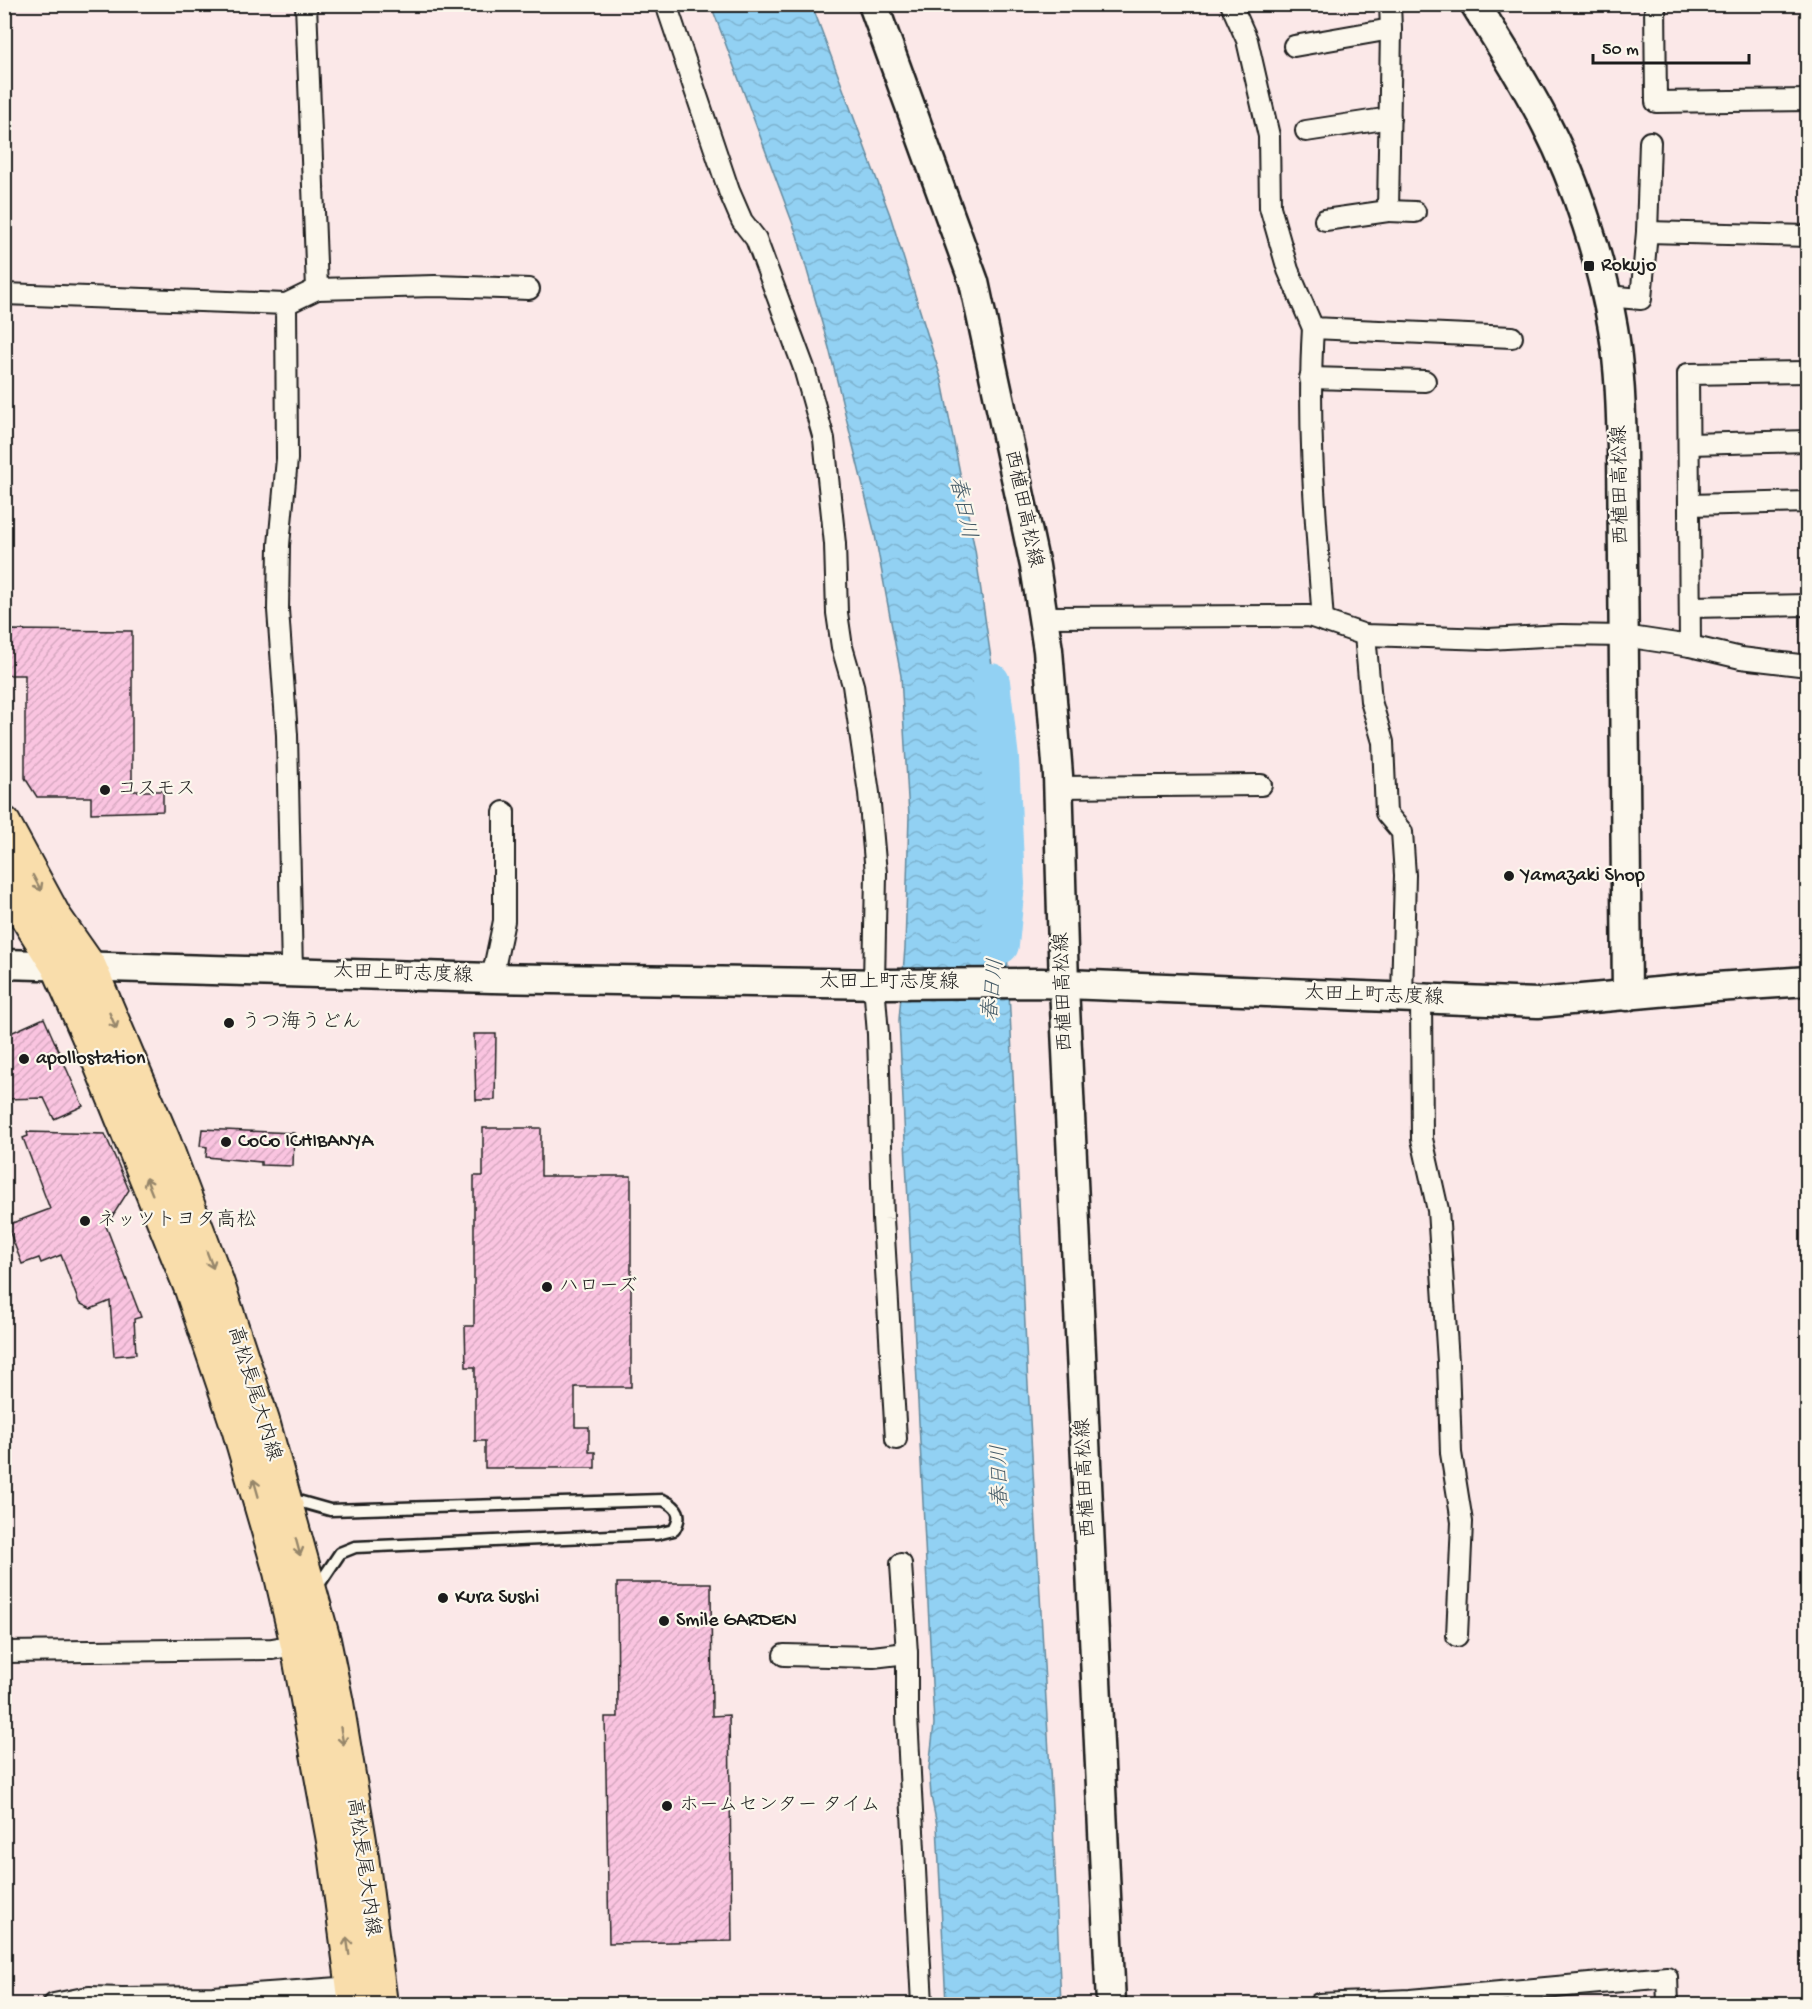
<svg xmlns="http://www.w3.org/2000/svg" width="1812" height="2009" font-family="'Gochi Hand','Klee One',sans-serif">
<defs>
<pattern id="water-waves" width="16" height="10" patternUnits="userSpaceOnUse" patternTransform="scale(1.5)"><rect width="16" height="10" fill="#92d1f3"/><path d="M0 5q4-4 8 0t8 0" fill="none" stroke="#7db3d0"/></pattern>
<pattern id="building-hatch" width="6" height="6" patternUnits="userSpaceOnUse" patternTransform="scale(1.5)"><rect width="6" height="6" fill="#fac4e0"/><path d="M-1 1l2-2M0 6l6-6M5 7l2-2" fill="none" stroke="#d6a8c0"/></pattern>
</defs>
<rect width="100%" height="100%" fill="#fbe8e8"/>
<filter id="ink" filterUnits="userSpaceOnUse"><feTurbulence type="fractalNoise" baseFrequency=".0167" numOctaves="2"/><feDisplacementMap in="SourceGraphic" scale="12" xChannelSelector="R" yChannelSelector="G"/><feConvolveMatrix kernelMatrix="1 2 1 2 8 2 1 2 1" color-interpolation-filters="sRGB"/></filter>
<g filter="url(#ink)">
<polygon fill="url(#water-waves)" stroke="#63899d" stroke-width="1.5" points="711,5 812,5 890,215 942,381 975,550 994,679 1027,1367 1053,1823 1061,2004 946,2004 937,1825 931,1796 929,1768 934,1724 899,1020 905,948 909,816 901,676 875,535 829,348 797,235"/>
<g fill="none" stroke-linecap="round" stroke-linejoin="round">
<polyline stroke="#92d1f3" stroke-width="38" points="991,682 1000,759 1006,884 1000,945"/>
</g>
<g fill="url(#building-hatch)" stroke="#1c1c1c" stroke-width="1.5">
<polygon points="4,630 132,631 132,791 163,791 163,811 91,813 91,797 37,797 25,778 25,675 4,675"/>
<polygon points="44,1018 83,1106 54,1119 44,1098 4,1099 4,1036"/>
<polygon points="474,1034 496,1034 495,1100 476,1100"/>
<polygon points="483,1128 541,1128 541,1176 631,1176 631,1387 575,1387 575,1427 589,1427 589,1452 595,1452 595,1468 485,1468 485,1441 475,1441 475,1367 466,1367 465,1326 474,1326 474,1176 483,1176"/>
<polygon points="202,1129 294,1133 293,1166 261,1165 261,1162 206,1157 207,1147 200,1146"/>
<polygon points="27,1132 105,1134 129,1190 106,1226 141,1317 134,1319 136,1354 114,1356 110,1301 91,1309 79,1303 61,1255 41,1263 39,1258 22,1264 7,1225 50,1209 23,1138 28,1136"/>
<polygon points="617,1583 711,1583 712,1716 729,1715 732,1941 609,1943 605,1717 618,1717"/>
</g>
<g fill="none" stroke-linecap="round" stroke-linejoin="round">
<g stroke="#1c1c1c" stroke-width="15">
<path id="service" d="M290 1495 298 1501 330 1510 663 1500C678 1507 683 1515 674 1530L657 1534 355 1547 340 1553 316 1589"/>
</g>
<g stroke="#1c1c1c" stroke-width="24">
<g id="minor">
<polyline points="666,4 729,191 742,221 756,239 804,368 824,439 835,544 837,613 842,647 853,685 869,793 876,873 874,984 878,1034 883,1219 896,1439"/>
<polyline points="1231,4 1247,40 1269,136 1270,207 1288,270 1313,328 1512,337"/>
<polyline points="1655,4 1656,102 1808,100"/>
<polyline points="1294,46 1391,29"/>
<polyline points="1306,131 1390,118"/>
<polyline points="1388,211 1415,212"/>
<polyline points="1325,220 1388,211 1391,29 1390,4"/>
<polyline points="1647,232 1808,236"/>
<polyline points="317,289 435,286 529,289"/>
<polyline points="4,294 286,304 287,459 279,545 278,610 287,735 292,972"/>
<polyline points="1607,296 1641,299 1647,232 1650,142"/>
<polyline points="286,304 317,289 306,4"/>
<path d="M1313 328C1307 426 1316 523 1323 621"/>
<polyline points="1310,378 1425,381"/>
<polyline points="1689,444 1808,441"/>
<polyline points="1689,505 1808,502"/>
<polyline points="1690,607 1808,605"/>
<polyline points="1043,617 1309,616 1365,635 1489,639 1561,635 1624,636 1690,646 1741,658 1808,666"/>
<polyline points="1365,635 1371,701 1383,742 1386,813 1402,832 1405,875 1402,998"/>
<polyline points="1690,646 1688,374 1808,372"/>
<polyline points="1058,787 1261,785"/>
<polyline points="492,978 504,921 504,812"/>
<polyline points="1421,999 1422,1139 1438,1210 1448,1362 1451,1453 1462,1522 1457,1636"/>
<polyline points="901,1564 907,1653 907,1716 922,2004"/>
<polyline points="4,1652 272,1649 307,1643"/>
<polyline points="784,1655 873,1657 907,1653"/>
<polyline points="54,2004 89,1997 122,1998 213,1997 353,1987 361,1992"/>
<polyline points="1319,2004 1410,2000 1667,1977 1668,2004"/>
</g>
</g>
<g stroke="#1c1c1c" stroke-width="33">
<g id="secondary">
<polyline points="873,4 974,282 1035,566 1048,650 1058,775 1064,985 1111,2004"/>
<path d="M1475 4C1500 44 1526 84 1547 126 1577 184 1602 264 1613 328 1620 369 1621 410 1622 450L1627 996"/>
<polyline points="4,964 492,978 886,984 1041,983 1538,1003 1701,988 1808,981"/>
</g>
</g>
<g stroke="#1c1c1c" stroke-width="36">
<g id="primary">
<polyline points="4,823 55,917 90,967 164,1141 217,1281 263,1421 324,1640 337,1703 360,1841 381,2004"/>
<polyline points="4,874 27,918 58,967 95,1052 191,1289 238,1428 280,1572 297,1645 334,1846 355,2004"/>
</g>
</g>
<use href="#service" stroke="#fbf7ec" stroke-width="10"/>
<use href="#minor" stroke="#fbf7ec" stroke-width="20"/>
<use href="#secondary" stroke="#fbf7ec" stroke-width="28"/>
<use href="#primary" stroke="#f9ddab" stroke-width="32"/>
</g>
<defs><path id="oneway-shaft" d="M-6 0H5M1.5-3L5.5 0L1.5 3" fill="none" stroke-width="1.6" stroke-linecap="round" stroke-linejoin="round" transform="scale(1.5)"/></defs>
<g stroke="#96866b">
<use href="#oneway-shaft" transform="translate(37 883) rotate(62)"/>
<use href="#oneway-shaft" transform="translate(113 1021) rotate(67)"/>
<use href="#oneway-shaft" transform="translate(149 1186) rotate(-112)"/>
<use href="#oneway-shaft" transform="translate(210 1260) rotate(69)"/>
<use href="#oneway-shaft" transform="translate(256 1488) rotate(-106)"/>
<use href="#oneway-shaft" transform="translate(298 1547) rotate(75)"/>
<use href="#oneway-shaft" transform="translate(342 1736) rotate(80)"/>
<use href="#oneway-shaft" transform="translate(348 1946) rotate(-98)"/>
</g>
</g>
<g fill="#1c1c1c" stroke="#fbf7ec" stroke-width="2">
<rect x="1583" y="260" width="12" height="12" rx="3"/>
<circle cx="105" cy="790" r="6"/>
<circle cx="1509" cy="876" r="6"/>
<circle cx="229" cy="1023" r="6"/>
<circle cx="24" cy="1059" r="6"/>
<circle cx="226" cy="1142" r="6"/>
<circle cx="85" cy="1221" r="6"/>
<circle cx="547" cy="1287" r="6"/>
<circle cx="443" cy="1598" r="6"/>
<circle cx="664" cy="1621" r="6"/>
<circle cx="667" cy="1806" r="6"/>
</g>
<g text-anchor="middle" dominant-baseline="central" stroke-width="4.5" stroke-linejoin="round" paint-order="stroke">
<g font-size="20" fill="#1c1c1c" stroke="#fbf7ec" text-anchor="start">
<text x="1601" y="266">Rokujo</text>
<text x="117" y="790">コスモス</text>
<text x="1521" y="876">Yamazaki Shop</text>
<text x="241" y="1023">うつ海うどん</text>
<text x="36" y="1059">apollostation</text>
<text x="238" y="1142">CoCo ICHIBANYA</text>
<text x="97" y="1221">ネッツトヨタ高松</text>
<text x="559" y="1287">ハローズ</text>
<text x="455" y="1598">Kura Sushi</text>
<text x="676" y="1621">Smile GARDEN</text>
<text x="679" y="1806">ホームセンター タイム</text>
</g>
<g font-size="20" fill="#1c1c1c" stroke="#fbf7ec">
<text transform="translate(1622 485) rotate(-91)">西植田高松線</text>
<text transform="translate(1022 509) rotate(78)">西植田高松線</text>
<text transform="translate(403 975) rotate(2)">太田上町志度線</text>
<text x="889" y="983">太田上町志度線</text>
<text transform="translate(1065 992) rotate(-92)">西植田高松線</text>
<text transform="translate(1374 997) rotate(2)">太田上町志度線</text>
<text transform="translate(253 1394) rotate(73)">高松長尾大内線</text>
<text transform="translate(1087 1478) rotate(-93)">西植田高松線</text>
<text transform="translate(362 1867) rotate(82)">高松長尾大内線</text>
</g>
<g font-size="21" font-style="italic" fill="#455b67" stroke="#fbf7ec">
<text transform="translate(961 508) rotate(78)">春日川</text>
<text transform="translate(995 990) rotate(-84)">春日川</text>
<text transform="translate(1002 1476) rotate(-91)">春日川</text>
</g>
</g>
<rect width="1812" height="2009" fill="none" stroke="#fbf7ec" stroke-width="24"/>
<rect x="12" y="12" width="1788" height="1985" fill="none" stroke="#1c1c1c" stroke-width="2" filter="url(#ink)"/>
<path d="M1593 54v9h156v-9" fill="none" stroke="#1c1c1c" stroke-width="3"/>
<text x="1602" y="54" font-size="18" fill="#1c1c1c" stroke="#fbf7ec" stroke-width="4.5" paint-order="stroke">50 m</text>
</svg>
